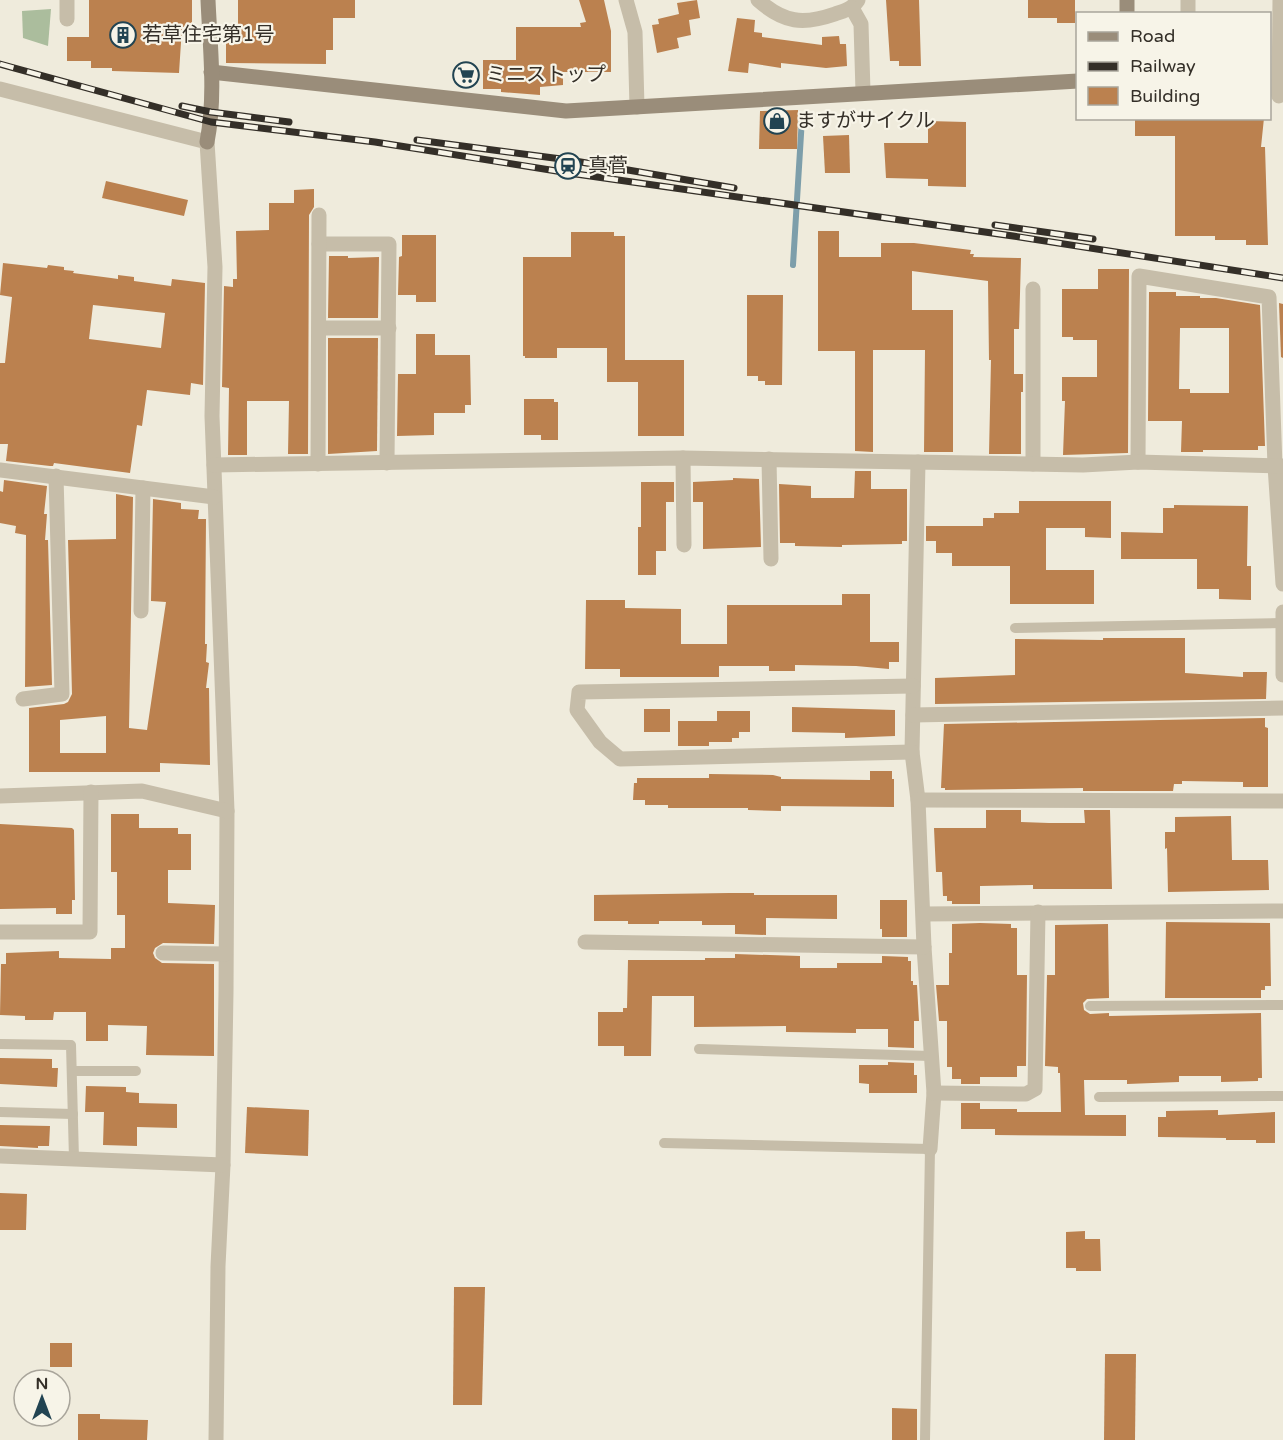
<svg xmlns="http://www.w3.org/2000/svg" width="1283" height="1440" font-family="'Varela Round','Noto Sans JP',sans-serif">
<rect width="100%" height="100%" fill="#efebdc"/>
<polygon fill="#abbd9d" points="51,9 48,46 23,38 22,11"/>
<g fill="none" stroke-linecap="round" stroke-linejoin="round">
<polyline stroke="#7d9eaa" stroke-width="6" points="793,265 802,118"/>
</g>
<g fill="#bb814f" fill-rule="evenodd">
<polygon points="89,0 192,0 192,27 182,27 179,73 112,71 112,68 91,68 91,61 67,61 67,37 89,37"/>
<polygon points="238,0 355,0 355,18 333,18 333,50 326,50 326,64 226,63 226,28 238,28"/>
<polygon points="579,0 604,0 611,31 611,72 563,72 563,85 540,87 540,95 501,92 501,89 483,89 483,60 516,60 516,27 581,27 580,23 586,22"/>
<polygon points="697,0 700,18 689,20 691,35 677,38 679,48 657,53 652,25 659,24 658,19 679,14 677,3"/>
<polygon points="886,0 919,0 921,66 899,66 899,61 890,61"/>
<polygon points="1028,0 1075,0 1075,23 1057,23 1057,18 1028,18"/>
<polygon points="737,18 755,20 754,32 762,33 762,37 822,45 822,37 839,36 840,44 846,44 847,66 826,68 781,63 781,68 749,63 748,73 728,71"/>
<polygon points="798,110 797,149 759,149 760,111"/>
<polygon points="1135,118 1264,118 1261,147 1265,147 1268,245 1246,245 1246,240 1215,240 1215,236 1175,236 1175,136 1135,136"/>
<polygon points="928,121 966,122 966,187 928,186 928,179 886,178 884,143 928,143"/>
<polygon points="849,135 850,173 825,173 823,136"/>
<polygon points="106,181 188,200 184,216 102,198"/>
<polygon points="314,189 314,207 309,215 308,454 288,454 289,401 247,401 247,455 228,455 229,388 222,387 224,286 233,287 233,279 237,279 236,231 269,230 269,203 294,203 294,190"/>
<polygon points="818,231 839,231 839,257 881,257 881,243 914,243 971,250 970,254 974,254 973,257 1021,258 1019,329 1014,329 1014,374 1023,374 1023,392 1021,392 1021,454 989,454 991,360 989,360 988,281 912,271 912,310 953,310 953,452 924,452 925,350 873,350 873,452 855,451 855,351 818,351"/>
<polygon points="571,232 614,232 614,236 625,236 625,360 684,360 684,436 638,436 638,382 607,382 607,348 557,348 557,358 525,358 525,356 523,356 523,257 571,257"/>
<polygon points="402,235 436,235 436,302 416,302 416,295 398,295 399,257 402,256"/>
<polygon points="329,256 348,256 348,258 379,257 378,318 328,318"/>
<path d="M3 263 47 268 48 265 64 267V270L74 271 73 273 111 278 118 279V275L134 277V281L171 286 172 279 205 283 203 385 191 383 190 395 147 390 142 426 137 425 130 473 54 463 53 466H50L6 461 8 444H0V363H5L12 297 0 295ZM93 305 165 313 161 348 89 339Z"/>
<polygon points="1098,269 1129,269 1128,453 1063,455 1065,401 1062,401 1062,377 1097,377 1097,340 1073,340 1073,337 1062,337 1062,289 1098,289"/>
<path d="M1149 292H1176V296H1200V298H1216L1260 305 1265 446H1258V450H1203V452H1181L1182 421H1148ZM1180 328H1229V393H1190V389H1179Z"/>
<polygon points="747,295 783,295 782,385 765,385 765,381 758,381 758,376 747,376"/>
<polygon points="1279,303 1283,304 1283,358 1281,357"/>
<polygon points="416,334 435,334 435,355 470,355 471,405 465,405 465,413 434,413 434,435 397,436 398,374 416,374"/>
<polygon points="328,338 378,338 377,451 328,454"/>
<polygon points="524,399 554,399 554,402 558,402 558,440 541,440 541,435 524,435"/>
<polygon points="855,471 871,471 871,489 907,489 907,541 902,541 902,544 842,545 842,547 795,546 795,543 780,543 779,484 811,486 811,498 854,498"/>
<polygon points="733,478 759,479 761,547 703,549 703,502 693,502 693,482 733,480"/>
<polygon points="4,480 47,486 44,514 47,514 45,540 48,540 52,685 25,687 26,535 15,533 16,526 0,523 0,491 3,492"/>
<polygon points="641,482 674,482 674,502 666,502 666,551 656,551 656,575 638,575 638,527 641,527"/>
<path d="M116 494 133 497 129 728 147 730 166 602 151 601 153 499 181 503V509L199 510 198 519H206L205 644H207L206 662 209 663 206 688H209L210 765 160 763V772H29V708L64 704 68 702 72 694 68 540 116 539ZM106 716V753H60V720Z"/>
<polygon points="1019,501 1111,501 1111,538 1085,537 1085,528 1046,528 1046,570 1094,570 1094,604 1010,604 1010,566 952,566 952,553 936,553 936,541 926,541 926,526 983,526 983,518 994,518 994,513 1019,513"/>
<polygon points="1174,505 1248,506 1247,566 1251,566 1251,600 1219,599 1219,589 1197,589 1197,559 1121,559 1121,532 1163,533 1163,508 1174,508"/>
<polygon points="842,594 870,594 870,642 899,642 899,662 889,662 889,669 856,666 795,665 795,671 769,671 769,666 719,666 719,677 620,677 620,669 585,669 586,600 625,600 625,608 681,609 681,644 727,644 727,605 842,605"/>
<polygon points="1103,638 1185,638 1185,673 1243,677 1243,672 1267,672 1266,699 935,704 935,678 1015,675 1015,639 1103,640"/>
<polygon points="792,707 895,710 895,736 845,738 845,733 792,732"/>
<rect x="644" y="709" width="26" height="23"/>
<polygon points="717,711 750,711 750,732 739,732 739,738 732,738 732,742 709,742 709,746 678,746 678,721 717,721"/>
<polygon points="1265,718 1265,727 1268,728 1268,787 1243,787 1243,782 1182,781 1182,784 1174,784 1173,791 1083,791 1083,788 945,790 945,788 941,788 944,724"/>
<polygon points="870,771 892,771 892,779 894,779 894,807 781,806 781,811 748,810 748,808 668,808 668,805 645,805 645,800 633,800 634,783 637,783 637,778 709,778 709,774 773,775 781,777 781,779 870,780"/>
<polygon points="986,810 1021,810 1021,822 1049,823 1085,823 1084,810 1110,810 1112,889 1033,889 1033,885 980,886 980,904 952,904 952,901 947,901 947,896 943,896 942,872 936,872 934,828 986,828"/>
<polygon points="111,814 139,814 139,828 178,828 178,834 191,834 191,870 168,870 168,903 215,905 214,944 163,943 155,948 153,953 155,958 162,963 214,964 214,1056 146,1055 147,1026 108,1025 108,1041 86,1041 86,1012 54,1012 53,1020 25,1020 25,1016 0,1015 1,964 6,964 6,953 59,951 59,958 111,959 111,948 125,948 125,915 117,915 117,872 111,872"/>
<polygon points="1231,816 1232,860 1268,860 1269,890 1168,892 1167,848 1165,849 1165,832 1175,832 1175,817"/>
<polygon points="0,824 72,828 74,830 75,900 72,900 72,914 56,914 56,908 0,909"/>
<polygon points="729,893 754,893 754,895 837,895 837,919 766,918 766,935 735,934 735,925 702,925 702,921 659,921 659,924 628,924 628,921 594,921 594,895"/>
<polygon points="880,900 907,900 907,937 882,937 882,929 880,929"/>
<polygon points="1166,922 1270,923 1271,986 1265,986 1265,990 1261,990 1261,998 1165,998"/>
<polygon points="980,923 1011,924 1011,928 1017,928 1017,975 1027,975 1026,1066 1017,1066 1017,1077 980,1077 980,1084 961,1084 961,1079 952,1079 952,1067 947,1067 947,1021 939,1021 936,985 949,985 949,953 952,953 952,924"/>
<polygon points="1108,924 1109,998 1087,999 1083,1003 1084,1010 1090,1014 1109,1013 1109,1016 1261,1013 1262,1078 1258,1078 1258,1081 1221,1082 1221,1076 1179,1076 1179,1082 1127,1084 1127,1080 1084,1080 1085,1115 1126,1115 1126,1136 995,1135 995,1129 961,1129 961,1103 980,1103 980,1109 1017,1109 1017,1112 1061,1112 1060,1073 1058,1073 1058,1067 1045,1066 1047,975 1055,975 1055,925"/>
<polygon points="735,954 800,956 800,968 837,968 837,963 882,963 882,956 908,957 908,961 911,961 911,981 913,981 913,985 917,985 919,1021 914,1021 914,1048 888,1047 888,1029 856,1029 856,1033 786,1032 786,1026 694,1027 694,996 652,996 651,1056 624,1056 624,1046 598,1046 598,1012 623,1012 623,1008 627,1008 628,960 705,960 705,958 735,958"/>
<polygon points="0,1058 52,1059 52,1068 58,1068 57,1087 0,1084"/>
<polygon points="888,1062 914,1063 914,1075 917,1075 917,1093 869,1093 869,1084 859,1083 859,1065 888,1065"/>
<polygon points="86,1086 126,1087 126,1092 139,1093 139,1103 177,1104 177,1128 137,1127 137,1146 103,1145 104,1112 85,1112"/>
<polygon points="247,1107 309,1110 308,1156 245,1153"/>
<polygon points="1218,1110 1218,1115 1275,1112 1275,1143 1256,1143 1256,1140 1226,1140 1226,1138 1158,1137 1158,1117 1166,1117 1166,1111"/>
<polygon points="0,1125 50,1126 49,1146 38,1146 38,1148 0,1146"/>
<polygon points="0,1193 27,1194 26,1230 0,1230"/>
<polygon points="1085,1231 1085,1239 1100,1239 1101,1271 1076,1271 1076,1268 1066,1268 1066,1232"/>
<polygon points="454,1287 485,1287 482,1405 453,1405"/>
<rect x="50" y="1343" width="22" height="24"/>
<polygon points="1105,1354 1136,1354 1135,1440 1104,1440"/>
<polygon points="892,1408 917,1409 917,1440 892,1440"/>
<polygon points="78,1414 100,1414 100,1419 148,1420 147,1440 78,1440"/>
</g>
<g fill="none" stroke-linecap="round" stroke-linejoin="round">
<g stroke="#c6bda9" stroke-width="10">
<polyline points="1015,628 1282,623"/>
<polyline points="1090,1006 1283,1005"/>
<polyline points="0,1044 71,1045 74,1159"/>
<polyline points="699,1049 930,1056"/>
<polyline points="72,1071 136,1071"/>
<polyline points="1099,1097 1283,1096"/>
<polyline points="0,1112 73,1114"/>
<polyline points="664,1143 930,1149 925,1440"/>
</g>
<g stroke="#c6bda9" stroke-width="15">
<polyline points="626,0 635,32 637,107"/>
<path d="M758 0C784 23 803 25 835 14 846 10 852 9 858 0"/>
<polyline points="852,8 861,24 863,92"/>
<polyline points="1188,14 1188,0"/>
<polyline points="67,19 67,0"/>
<polyline points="0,89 207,142 215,267 212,416 227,811 226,992 223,1165 218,1266 216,1440"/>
<polyline points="1279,96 1280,0"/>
<polyline points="319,244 389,244 387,463"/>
<polyline points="1033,289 1033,464"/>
<polyline points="319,328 389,328"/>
<polyline points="683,458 684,545"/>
<polyline points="769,459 771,559"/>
<polyline points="918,462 912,752 918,800 924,947 934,1093 930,1149"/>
<polyline points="1138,462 1139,276 1269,297 1275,466 1283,584"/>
<polyline points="318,464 319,215"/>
<polyline points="214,465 683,458 1083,465 1138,462 1283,466"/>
<polyline points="0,470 214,497"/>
<polyline points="141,611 143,488"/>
<polyline points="1283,612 1283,675"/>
<polyline points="23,699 62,694 56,476"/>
<polyline points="913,715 1283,708"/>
<polyline points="912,752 620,759 600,742 577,710 579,692 913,686"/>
<polyline points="0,796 142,791 227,811"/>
<polyline points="918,800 1283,801"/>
<polyline points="924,914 1283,911"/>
<polyline points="0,932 90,932 91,792"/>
<polyline points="585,942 924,947"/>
<polyline points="163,953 225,954"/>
<polyline points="934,1093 1026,1094 1035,1089 1038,912"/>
<polyline points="0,1156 223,1165"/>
</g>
<g stroke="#9a8d7a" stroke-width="15">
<polyline points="1127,0 1127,14"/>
<polyline points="211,72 566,111 1078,81"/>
<path d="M207 142C216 96 210 47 208 0"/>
</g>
<g stroke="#342f28" stroke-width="7">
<g id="rail">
<polyline points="0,64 211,122 375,142 569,173 1013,236 1283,278"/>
<polyline points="182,106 211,112 289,122"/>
<polyline points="417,140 569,160 734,188"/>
<polyline points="995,225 1093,239"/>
</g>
</g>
<use href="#rail" stroke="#f7f4e8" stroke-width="4.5" stroke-dasharray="14" stroke-linecap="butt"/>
</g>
<defs>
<g id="building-ring" transform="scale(1.35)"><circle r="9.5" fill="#f7f4e8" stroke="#224452" stroke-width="1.5"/><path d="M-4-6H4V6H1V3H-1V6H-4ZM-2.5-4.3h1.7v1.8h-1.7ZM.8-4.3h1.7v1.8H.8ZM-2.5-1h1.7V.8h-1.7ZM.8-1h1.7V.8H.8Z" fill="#224452"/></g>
<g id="supermarket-ring" transform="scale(1.35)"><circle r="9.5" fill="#f7f4e8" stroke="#224452" stroke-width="1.5"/><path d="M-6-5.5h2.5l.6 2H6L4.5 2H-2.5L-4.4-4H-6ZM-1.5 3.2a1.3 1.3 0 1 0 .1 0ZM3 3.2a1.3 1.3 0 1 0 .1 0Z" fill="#224452"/></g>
<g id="shop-ring" transform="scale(1.35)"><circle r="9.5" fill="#f7f4e8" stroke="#224452" stroke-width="1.5"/><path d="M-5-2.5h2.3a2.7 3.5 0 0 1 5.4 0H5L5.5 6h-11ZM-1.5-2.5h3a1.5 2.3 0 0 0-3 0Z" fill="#224452"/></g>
<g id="station-ring" transform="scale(1.35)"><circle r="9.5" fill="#f7f4e8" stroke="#224452" stroke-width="1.5"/><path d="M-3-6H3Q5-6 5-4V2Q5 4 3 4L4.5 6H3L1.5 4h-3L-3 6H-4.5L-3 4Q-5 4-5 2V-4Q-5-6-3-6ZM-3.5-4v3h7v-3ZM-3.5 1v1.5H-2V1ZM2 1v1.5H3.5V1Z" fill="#224452"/></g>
</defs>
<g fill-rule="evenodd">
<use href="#building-ring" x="123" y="35"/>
<use href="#supermarket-ring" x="466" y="75"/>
<use href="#shop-ring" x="777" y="121"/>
<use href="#station-ring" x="568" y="166"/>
</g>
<g text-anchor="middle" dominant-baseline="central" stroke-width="4.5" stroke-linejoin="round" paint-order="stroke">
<g font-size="20" fill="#342f28" stroke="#f7f4e8" text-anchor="start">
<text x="142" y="35">若草住宅第1号</text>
<text x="486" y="75">ミニストップ</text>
<text x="796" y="121">ますがサイクル</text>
<text x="588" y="166">真菅</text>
</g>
</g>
<rect x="1076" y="12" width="195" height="108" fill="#f7f4e8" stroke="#a9a59b" stroke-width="1.5"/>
<rect x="1088" y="32" width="30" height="9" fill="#9a8d7a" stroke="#a9a59b" stroke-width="1.5"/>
<text x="1130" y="42" font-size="18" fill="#342f28">Road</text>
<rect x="1088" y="62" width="30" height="9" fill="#342f28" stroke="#a9a59b" stroke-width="1.5"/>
<text x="1130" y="72" font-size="18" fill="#342f28">Railway</text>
<rect x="1088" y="87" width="30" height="18" fill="#bb814f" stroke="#a9a59b" stroke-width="1.5"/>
<text x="1130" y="102" font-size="18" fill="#342f28">Building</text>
<g transform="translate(42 1398)"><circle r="28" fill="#f7f4e8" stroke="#a9a59b" stroke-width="1.5"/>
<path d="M0-4.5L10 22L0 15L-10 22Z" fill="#224452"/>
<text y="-9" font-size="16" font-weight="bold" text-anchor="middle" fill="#342f28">N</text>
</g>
</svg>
